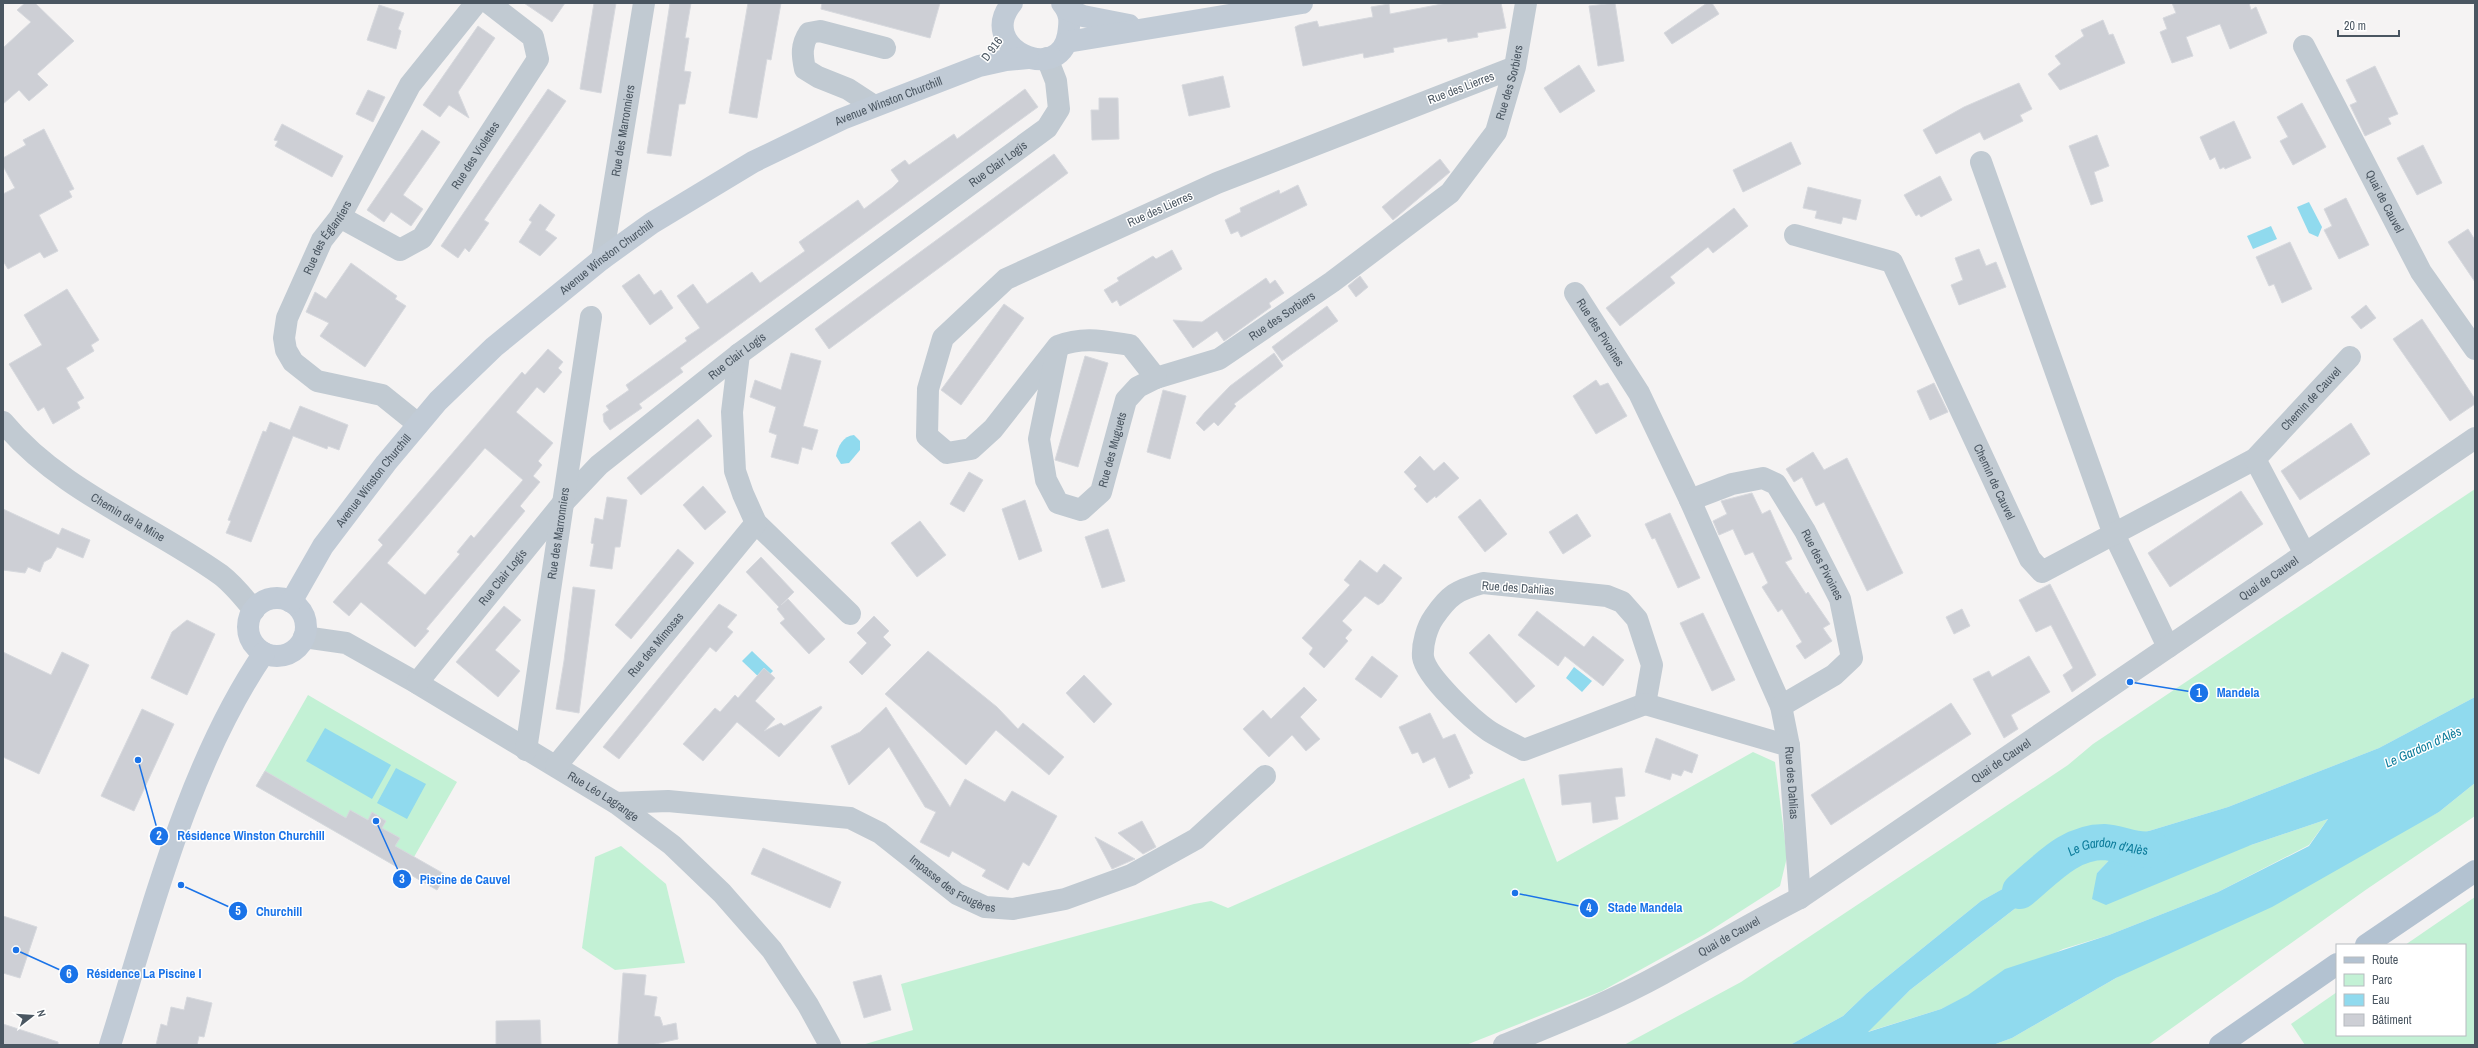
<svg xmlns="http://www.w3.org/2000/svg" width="2478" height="1048" font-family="'Archivo Narrow',sans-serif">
<rect width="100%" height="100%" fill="#f5f3f3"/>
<g fill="#c3f1d5">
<polygon points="2475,489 2475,697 2379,748 2228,807 2129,837 2104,842 2115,854 2097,873 2251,845 2328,819 2309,845 2218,892 2109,935 2063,949 1941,1009 1867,1032 1910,990 2026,900 2057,859 1981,901 1867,993 1843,1016 1790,1045 1624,1045 1741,982 2068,765 2093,744"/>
<polygon points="308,695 457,782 414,857 437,890 256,786"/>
<polygon points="1753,752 1775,762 1787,857 1780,886 1705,934 1602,991 1466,1045 862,1045 913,1030 901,984 1194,904 1211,901 1228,908 1524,778 1557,862"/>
<polygon points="2475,783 2475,816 2367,889 2148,1045 1993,1045 2012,1038 2116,978 2439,812"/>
<polygon points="621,846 666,884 685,963 615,970 582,948 595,857"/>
<polygon points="2475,897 2475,1045 2305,1045 2291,1024 2337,992 2337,1035 2465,1035 2465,945 2405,945"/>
</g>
<g fill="#90daee">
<polygon points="2309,202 2322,227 2318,237 2309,233 2297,207"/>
<polygon points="2271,226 2277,239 2253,249 2247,236"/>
<path d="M854 435 860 441V450L849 463 841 464 836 456C838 446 843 436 854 435Z"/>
<polygon points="752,651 773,671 763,681 742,661"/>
<polygon points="1574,667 1592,681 1582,692 1566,678"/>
<polygon points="2475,697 2475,783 2439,812 2272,907 2116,978 2012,1038 1993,1045 1790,1045 1843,1016 1867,993 1981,901 2058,858 2026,900 1910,990 1868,1032 1941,1009 1968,995 2005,969 2109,935 2218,892 2309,846 2328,819 2251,845 2106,905 2092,899 2097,873 2115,854 2104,842 2129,837 2228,807 2379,748"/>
<polygon points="325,728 391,765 372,799 306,761"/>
<polygon points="396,768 426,784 407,819 377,803"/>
</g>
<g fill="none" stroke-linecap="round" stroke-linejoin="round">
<path stroke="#90daee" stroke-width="36" id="s1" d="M2020 891C2045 871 2068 842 2104 842 2120 843 2136 852 2152 849"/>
</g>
<g fill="#cdcfd5" stroke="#d7d9de" fill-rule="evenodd">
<polygon points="25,3 35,3 74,41 37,74 48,85 29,101 19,90 3,104 3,48 31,22 17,10"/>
<polygon points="524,3 565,3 552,22"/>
<polygon points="594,3 616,3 601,93 580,89"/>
<polygon points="670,3 691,3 685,38 689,38 684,71 691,72 685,104 679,104 671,156 647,153"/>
<polygon points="748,3 781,3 771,60 767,59 757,118 729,113"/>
<polygon points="822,3 940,3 930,38 821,9"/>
<polygon points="1447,3 1501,3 1506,28 1477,33 1478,37 1448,42 1447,38 1393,48 1394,52 1364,58 1363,53 1303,66 1295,27 1299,25 1317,21 1319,27 1373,17 1371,7 1389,4 1390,14"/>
<polygon points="1615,3 1624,61 1598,66 1589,6"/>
<polygon points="1707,3 1712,3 1719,14 1672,44 1664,33"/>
<polygon points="2172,3 2249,3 2251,10 2256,7 2267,33 2230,49 2220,24 2186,37 2193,56 2172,63 2160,32 2167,29 2163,18 2176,13"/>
<polygon points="379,5 404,13 398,29 401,31 396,49 367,40"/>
<polygon points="2103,20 2109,35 2113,34 2125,63 2060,90 2048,74 2061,64 2055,56 2084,36 2081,30"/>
<polygon points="478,26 495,38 458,92 469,118 449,105 440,117 423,105"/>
<polygon points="1579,65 1595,91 1560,113 1544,88"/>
<polygon points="2375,66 2398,114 2388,118 2391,124 2365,136 2350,105 2357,102 2346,80"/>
<polygon points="1223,76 1230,107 1189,116 1182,85"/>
<polygon points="2019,83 2032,109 2020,115 2023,121 1984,140 1980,132 1936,154 1923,130 1964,107"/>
<polygon points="548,89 566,101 484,220 489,223 469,252 465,248 458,258 441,246"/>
<polygon points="1025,89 1038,107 680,368 683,372 639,404 642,408 610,430 604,422 603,414 609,410 606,406 629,390 626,385 687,341 685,338 700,328 677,296 693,284 707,304 752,272 760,283 805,251 799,242 858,200 864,209 892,188 899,181 891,170 905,160 909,165 954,134 957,139"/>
<polygon points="368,90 385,97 373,122 356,114"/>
<polygon points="1099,98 1118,98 1119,139 1092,140 1091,110 1099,110"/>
<polygon points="2302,103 2326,147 2293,165 2280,141 2288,137 2277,117"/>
<polygon points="2234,121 2251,158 2225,169 2224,167 2220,169 2215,157 2210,160 2200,137"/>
<polygon points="282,124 343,156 332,177 275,146 278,141 274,140"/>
<polygon points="44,129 74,189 69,191 72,197 39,215 58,251 44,258 40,252 8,269 3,261 3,194 15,188 3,166 3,158 26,145 23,140"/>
<polygon points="422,130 440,142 403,195 423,209 411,226 391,212 384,222 367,210"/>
<polygon points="2097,135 2109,166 2094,172 2103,201 2091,205 2069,146"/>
<polygon points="1791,142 1801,164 1743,192 1733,170"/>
<polygon points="2423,145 2442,183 2417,195 2397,158"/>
<polygon points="1054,154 1068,173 829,349 815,329"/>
<polygon points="1440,159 1450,172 1393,220 1382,207"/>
<polygon points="1940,176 1952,200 1921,217 1919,214 1916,216 1904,195"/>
<polygon points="1298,185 1307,205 1241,237 1238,231 1231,234 1225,220 1241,212 1240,208 1279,190 1280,194"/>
<polygon points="1808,187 1861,200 1856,220 1843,217 1841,224 1815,218 1817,211 1803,208"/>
<polygon points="2346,198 2369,245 2339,259 2324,230 2332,226 2324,209"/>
<polygon points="540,204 555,215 545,230 557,238 540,256 519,242 532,222 529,220"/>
<polygon points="1734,208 1748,226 1713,253 1708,247 1670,277 1675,283 1620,326 1606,308"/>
<polygon points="2468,229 2475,240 2475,282 2448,242"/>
<polygon points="2290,242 2312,289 2282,303 2274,284 2269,286 2256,257"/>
<polygon points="1979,249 1986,266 1996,262 2006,287 1959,305 1951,285 1963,280 1955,258"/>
<polygon points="1172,250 1182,269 1120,306 1117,300 1112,303 1104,290 1119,281 1117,278 1153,256 1156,259"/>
<polygon points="351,263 397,296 395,299 406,306 365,367 320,336 329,323 306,312 315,292 326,299"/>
<polygon points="639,274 654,295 661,290 673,308 650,325 622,286"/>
<polygon points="1360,276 1368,287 1356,297 1348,286"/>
<polygon points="1266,278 1270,284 1275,280 1284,293 1269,303 1271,307 1224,341 1217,331 1193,348 1173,320 1202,322"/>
<polygon points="67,289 99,340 91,345 94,351 66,368 84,398 77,402 80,408 53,424 44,407 38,411 9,364 42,345 24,315"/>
<polygon points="1004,304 1024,318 961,405 941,390"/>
<polygon points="2366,305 2376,318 2361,329 2351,317"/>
<polygon points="1327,306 1338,321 1282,361 1272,347"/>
<polygon points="2422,319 2475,399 2475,404 2450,421 2393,339"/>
<path d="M548 349 563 362 558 368 562 372 544 393 537 387 516 412 553 443 538 461 542 465 533 476 540 482 520 506 525 511 426 629 429 631 415 647 361 602 349 616 333 602 383 545 378 540 522 372 525 375ZM485 448 523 480 474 538 471 535 457 552 460 554 425 595 387 563Z"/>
<polygon points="791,353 821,361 803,426 818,430 812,450 802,447 798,464 771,457 777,435 769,432 776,407 750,397 755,380 781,390"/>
<polygon points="1274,353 1283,366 1234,404 1236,406 1218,426 1214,422 1204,431 1196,423 1205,412 1230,386"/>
<polygon points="1085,356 1108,363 1078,467 1055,460"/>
<polygon points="1596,380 1600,386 1608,383 1627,416 1596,434 1573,396"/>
<polygon points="1934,383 1948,412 1930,420 1917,391"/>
<polygon points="1163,390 1186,396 1170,459 1147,452"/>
<polygon points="300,406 348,425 339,450 328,446 327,449 293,436 251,542 226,533 231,521 228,520 263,431 266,432 270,422 290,430"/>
<polygon points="698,419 712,436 641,495 627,478"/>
<polygon points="2351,423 2370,454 2300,500 2281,471"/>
<polygon points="1813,452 1824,470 1847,458 1903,573 1867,591 1824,502 1816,506 1802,477 1794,482 1786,469"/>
<polygon points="1420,456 1434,471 1444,462 1459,478 1436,498 1435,496 1427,503 1414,489 1417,486 1404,472"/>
<polygon points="969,472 983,480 964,512 950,504"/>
<polygon points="703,486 726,512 705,530 683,505"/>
<polygon points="2241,491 2263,524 2170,587 2148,553"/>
<polygon points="1752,493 1762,514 1770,510 1792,559 1785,562 1806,594 1808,592 1830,624 1823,628 1832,641 1805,659 1796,646 1802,642 1782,609 1778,612 1762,587 1768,583 1753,552 1745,555 1733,529 1719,535 1713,521 1727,514 1721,501"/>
<polygon points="607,497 627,500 620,547 615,547 612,569 590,566 594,544 591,543 595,518 603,520"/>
<polygon points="1480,499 1507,534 1485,552 1458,517"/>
<polygon points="1025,500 1042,551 1019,560 1002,509"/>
<polygon points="3,509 59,535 62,528 90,540 83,558 57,547 51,558 44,562 40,572 28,567 25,573 3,570"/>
<polygon points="1670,513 1700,578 1678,588 1655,538 1652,539 1645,524"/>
<polygon points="1577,514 1591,536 1563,554 1549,532"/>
<polygon points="920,521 946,555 917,577 891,543"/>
<polygon points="1108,529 1125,581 1102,588 1085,537"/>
<polygon points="678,549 694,563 631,639 615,625"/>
<polygon points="761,557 794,592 781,605 788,599 825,639 809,654 780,623 785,619 777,609 779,607 746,572"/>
<polygon points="1360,560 1377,573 1384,564 1402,578 1383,602 1378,605 1365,596 1342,621 1352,630 1345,638 1348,641 1324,668 1309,654 1313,648 1302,638 1350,585 1344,580"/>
<polygon points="2050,584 2096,675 2072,692 2063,675 2073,668 2051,625 2036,632 2019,600"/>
<polygon points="573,587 595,590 579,713 556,709 564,661"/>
<polygon points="719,604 737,615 727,627 733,632 716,652 710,647 619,759 603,747"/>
<polygon points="504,606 521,620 495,650 520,671 498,697 456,662"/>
<polygon points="1962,609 1970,626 1954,634 1946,617"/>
<polygon points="1537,611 1584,647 1593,636 1624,660 1603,686 1565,656 1558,666 1518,635"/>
<polygon points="1703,613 1735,680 1712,691 1680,623"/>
<polygon points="874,616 889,631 883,637 891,645 862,675 849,662 867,643 857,633"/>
<polygon points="187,620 215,634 187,695 151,678 172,632"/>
<polygon points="1489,634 1535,686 1516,703 1469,653"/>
<polygon points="928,651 997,707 1018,729 1023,723 1064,757 1049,775 996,730 966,765 885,694"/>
<polygon points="3,652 51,675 62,652 89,665 39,774 3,757"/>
<polygon points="1372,656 1398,676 1381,698 1355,679"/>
<polygon points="2029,656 2050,692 2011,715 2018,729 2004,738 1973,679 1989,671 1992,677"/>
<polygon points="764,668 775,678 755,701 775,719 764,731 781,723 784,726 821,706 822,708 779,757 737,722 703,761 683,744 715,708 720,712 735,695 738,698"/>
<polygon points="1084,675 1112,704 1094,723 1066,693"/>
<polygon points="1304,687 1317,700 1300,717 1320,739 1306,751 1292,735 1269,757 1243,729 1263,710 1271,719"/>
<polygon points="1951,703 1971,734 1831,825 1811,795"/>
<polygon points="886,707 950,807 965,779 1005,802 1012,791 1057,816 1029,866 1023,862 1008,890 982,876 986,870 952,851 949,857 920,842 936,812 925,807 889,747 849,785 831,746 860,732"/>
<polygon points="142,709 174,724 134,811 101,796"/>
<polygon points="1430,713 1443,739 1455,734 1473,773 1469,775 1470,778 1449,788 1435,757 1423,763 1418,752 1412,754 1399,727"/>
<polygon points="1656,738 1698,755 1692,773 1684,770 1681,776 1672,773 1670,780 1645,772"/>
<polygon points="1622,768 1625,796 1615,797 1618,819 1593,823 1591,802 1562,805 1559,775"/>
<polygon points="265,771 346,818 350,810 368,820 372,812 386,821 382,828 400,838 395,846 446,875 437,890 256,786"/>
<polygon points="1142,821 1156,847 1143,854 1118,833"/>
<polygon points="1095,837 1135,859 1112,869"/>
<polygon points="763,848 841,882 830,908 751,874"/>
<polygon points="3,916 37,927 20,978 3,973"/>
<polygon points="623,973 646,975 644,995 657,997 654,1016 660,1017 663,1026 676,1023 678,1039 651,1045 618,1045"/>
<polygon points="881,975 891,1010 864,1018 853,982"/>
<polygon points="187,997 212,1003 204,1037 199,1036 197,1045 156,1045 161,1024 167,1026 171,1007 184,1010"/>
<polygon points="540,1020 541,1045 496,1045 496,1021"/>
<polygon points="3,1024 58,1042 58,1045 3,1045"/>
</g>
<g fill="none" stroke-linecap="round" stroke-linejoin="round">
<g stroke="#c1cad2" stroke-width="22">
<path id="s2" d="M2304 46 2421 272 2475 349"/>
<path id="s3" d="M1515 67 1217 183 1006 279 943 338 928 389 927 436 947 453 971 449 993 429 1058 346C1083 336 1104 341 1130 345L1156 378 1219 359 1332 282 1450 193 1496 132 1515 67 1526 3"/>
<path d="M874 106 848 89 818 77 805 69C802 55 801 45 809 33L820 31 885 48"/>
<polyline points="1981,162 2113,532 2168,647"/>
<path id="s4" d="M340 217 400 250 422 238 538 59 533 37 489 3"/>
<path id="s5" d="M1795 235 1892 262 2030 559 2042 572 2255 459 2350 357"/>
<path id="s6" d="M602 259 644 3"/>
<path id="s7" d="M1575 293 1639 393 1690 500 1781 706 1789 746"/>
<path id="s8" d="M1057 351 1039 439 1046 480 1058 503 1081 510 1101 492 1126 400 1138 387 1156 378"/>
<polyline points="739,354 732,412 735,471 743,494 756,523 850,614"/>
<path id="s9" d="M3 422C60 491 150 524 221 575 234 585 244 598 254 610"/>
<path id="s10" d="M418 424 382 395 317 381 293 362 286 350 284 338 287 318 322 240 340 217 410 85 476 3"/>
<polyline points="2255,459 2305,554"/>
<path id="s11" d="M1690 500 1732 484 1763 478 1776 484 1805 531 1840 599 1852 658 1834 675 1781 706"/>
<path d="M1483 583 1607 596 1622 602 1637 619 1652 665 1645 704 1524 750C1513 744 1500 738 1489 731 1473 720 1426 677 1423 657 1422 644 1427 627 1434 617 1449 595 1457 590 1483 583Z"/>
<path id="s12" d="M304 637 346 643 417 683 616 803 672 845 722 893 772 950 808 1005 830 1045"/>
<path id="s13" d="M417 683 563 503 599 465 739 354 1047 128 1059 109 1056 81 1047 58"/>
<path id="s14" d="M1645 704 1789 746 1800 898"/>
<path id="s15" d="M526 750 591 317"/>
<path id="s16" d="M556 766 756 523"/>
<path id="s17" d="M616 803 668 801 850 818 880 833 957 894 985 907 1013 909 1065 899 1131 875 1196 839 1265 776"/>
</g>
<path stroke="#c1cad2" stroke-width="22" id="s18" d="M1504 1045C1558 1023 1611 1002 1662 974 1708 949 1753 922 1800 898L2475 438"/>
<g stroke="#c1cbd6" stroke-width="22">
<path d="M1012 3C975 47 1059 86 1068 35 1070 22 1071 14 1062 3"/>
<polyline points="1067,9 1083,16 1129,25"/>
<polyline points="1067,42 1302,3"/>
<circle cx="277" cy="627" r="29"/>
<path id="s19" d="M291 602 323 546 386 463 438 401 494 347 602 259 652 223 753 162 842 119 979 66 1006 60 1028 58"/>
<path d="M110 1045C151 915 187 766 264 653"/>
</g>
<g stroke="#b3c2d1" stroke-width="22">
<polyline points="2366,945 2475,871"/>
<polyline points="2220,1045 2337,964"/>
</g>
</g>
<g text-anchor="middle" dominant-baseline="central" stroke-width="3" stroke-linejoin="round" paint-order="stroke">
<g font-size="12" fill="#4a5661" stroke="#fff">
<text transform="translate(992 49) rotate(-53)">D 916</text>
<text stroke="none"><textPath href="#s3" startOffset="1517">Rue des Sorbiers</textPath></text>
<text transform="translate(1461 88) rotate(-21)">Rue des Lierres</text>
<text stroke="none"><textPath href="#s19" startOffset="795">Avenue Winston Churchill</textPath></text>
<text stroke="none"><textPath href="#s6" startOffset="130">Rue des Marronniers</textPath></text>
<text stroke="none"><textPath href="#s4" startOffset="192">Rue des Violettes</textPath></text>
<text stroke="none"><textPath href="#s13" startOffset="784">Rue Clair Logis</textPath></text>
<text stroke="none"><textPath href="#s2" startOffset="175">Quai de Cauvel</textPath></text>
<text transform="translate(1160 209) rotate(-24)">Rue des Lierres</text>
<text stroke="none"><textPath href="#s10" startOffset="280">Rue des Églantiers</textPath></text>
<text stroke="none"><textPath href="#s19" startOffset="471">Avenue Winston Churchill</textPath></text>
<text stroke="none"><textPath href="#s3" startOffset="1181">Rue des Sorbiers</textPath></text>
<text stroke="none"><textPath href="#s7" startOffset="47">Rue des Pivoines</textPath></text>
<text stroke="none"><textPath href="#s13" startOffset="460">Rue Clair Logis</textPath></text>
<text stroke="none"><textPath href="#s5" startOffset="769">Chemin de Cauvel</textPath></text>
<text stroke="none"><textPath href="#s8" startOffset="252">Rue des Muguets</textPath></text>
<text stroke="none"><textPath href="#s19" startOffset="147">Avenue Winston Churchill</textPath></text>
<text stroke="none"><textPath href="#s5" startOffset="343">Chemin de Cauvel</textPath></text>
<text stroke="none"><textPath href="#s9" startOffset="158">Chemin de la Mine</textPath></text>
<text stroke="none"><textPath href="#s15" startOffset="219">Rue des Marronniers</textPath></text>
<text stroke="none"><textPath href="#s11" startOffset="184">Rue des Pivoines</textPath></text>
<text stroke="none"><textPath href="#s13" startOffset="136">Rue Clair Logis</textPath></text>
<text stroke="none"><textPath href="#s18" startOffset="898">Quai de Cauvel</textPath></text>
<text transform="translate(1518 588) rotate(4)">Rue des Dahlias</text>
<text stroke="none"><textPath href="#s16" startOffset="157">Rue des Mimosas</textPath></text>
<text stroke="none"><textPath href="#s18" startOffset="574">Quai de Cauvel</textPath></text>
<text stroke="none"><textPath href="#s14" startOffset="187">Rue des Dahlias</textPath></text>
<text stroke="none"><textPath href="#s12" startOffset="342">Rue Léo Lagrange</textPath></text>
<text stroke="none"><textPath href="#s17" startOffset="358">Impasse des Fougères</textPath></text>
<text stroke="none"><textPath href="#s18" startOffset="250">Quai de Cauvel</textPath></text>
</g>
<g font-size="13" font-style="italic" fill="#0c7c9b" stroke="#fff">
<text transform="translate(2423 747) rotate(-24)">Le Gardon d'Alès</text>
<text stroke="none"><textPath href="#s1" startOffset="103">Le Gardon d'Alès</textPath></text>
</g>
</g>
<path fill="none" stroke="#1a73e8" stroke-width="1.5" d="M2130 682L2199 693M138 760L159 836M376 821L402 879M1515 893L1589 908M181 885L238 911M16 950L69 974"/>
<g fill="#1a73e8" stroke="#fff" stroke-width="1.5">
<circle cx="2130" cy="682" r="4"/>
<circle cx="138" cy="760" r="4"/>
<circle cx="376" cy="821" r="4"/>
<circle cx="1515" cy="893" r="4"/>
<circle cx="181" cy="885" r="4"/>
<circle cx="16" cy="950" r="4"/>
<circle cx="2199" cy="693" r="10"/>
<circle cx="159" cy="836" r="10"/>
<circle cx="402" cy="879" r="10"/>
<circle cx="1589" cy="908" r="10"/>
<circle cx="238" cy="911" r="10"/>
<circle cx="69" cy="974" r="10"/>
</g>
<g font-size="12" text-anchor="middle" font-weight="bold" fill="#fff">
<text x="2199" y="697">1</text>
<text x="159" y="840">2</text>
<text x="402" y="883">3</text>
<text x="1589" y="912">4</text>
<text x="238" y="915">5</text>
<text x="69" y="978">6</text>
</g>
<g font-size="13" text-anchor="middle" font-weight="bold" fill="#1a73e8" stroke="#fff" stroke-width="3" stroke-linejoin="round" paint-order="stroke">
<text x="2238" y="697">Mandela</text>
<text x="251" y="840">Résidence Winston Churchill</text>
<text x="465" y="884">Piscine de Cauvel</text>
<text x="1645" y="912">Stade Mandela</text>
<text x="279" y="916">Churchill</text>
<text x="144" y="978">Résidence La Piscine I</text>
</g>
<rect width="2478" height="1048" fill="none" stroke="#4a5661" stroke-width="8"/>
<rect x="2336" y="944" width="130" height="92" fill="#ffffff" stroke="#b7bbc0"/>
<rect x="2344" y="957" width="20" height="6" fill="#b3c2d1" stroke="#b7bbc0"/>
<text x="2372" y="964" font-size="12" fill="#4a5661">Route</text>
<rect x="2344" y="974" width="20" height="12" fill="#c3f1d5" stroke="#b7bbc0"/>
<text x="2372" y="984" font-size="12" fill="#4a5661">Parc</text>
<rect x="2344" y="994" width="20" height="12" fill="#90daee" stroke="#b7bbc0"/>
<text x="2372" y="1004" font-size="12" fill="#4a5661">Eau</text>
<rect x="2344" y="1014" width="20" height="12" fill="#cdcfd5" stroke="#b7bbc0"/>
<text x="2372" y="1024" font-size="12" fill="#4a5661">Bâtiment</text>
<g transform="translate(32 1016) rotate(73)" stroke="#ffffff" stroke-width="3" paint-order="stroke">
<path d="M0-3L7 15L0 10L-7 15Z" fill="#4a5661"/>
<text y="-6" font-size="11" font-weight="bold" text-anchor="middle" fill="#4a5661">N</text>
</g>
<path d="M2338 30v6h61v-6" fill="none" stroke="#4a5661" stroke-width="2"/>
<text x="2344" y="30" font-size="12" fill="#4a5661" stroke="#ffffff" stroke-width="3" paint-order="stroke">20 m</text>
</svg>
